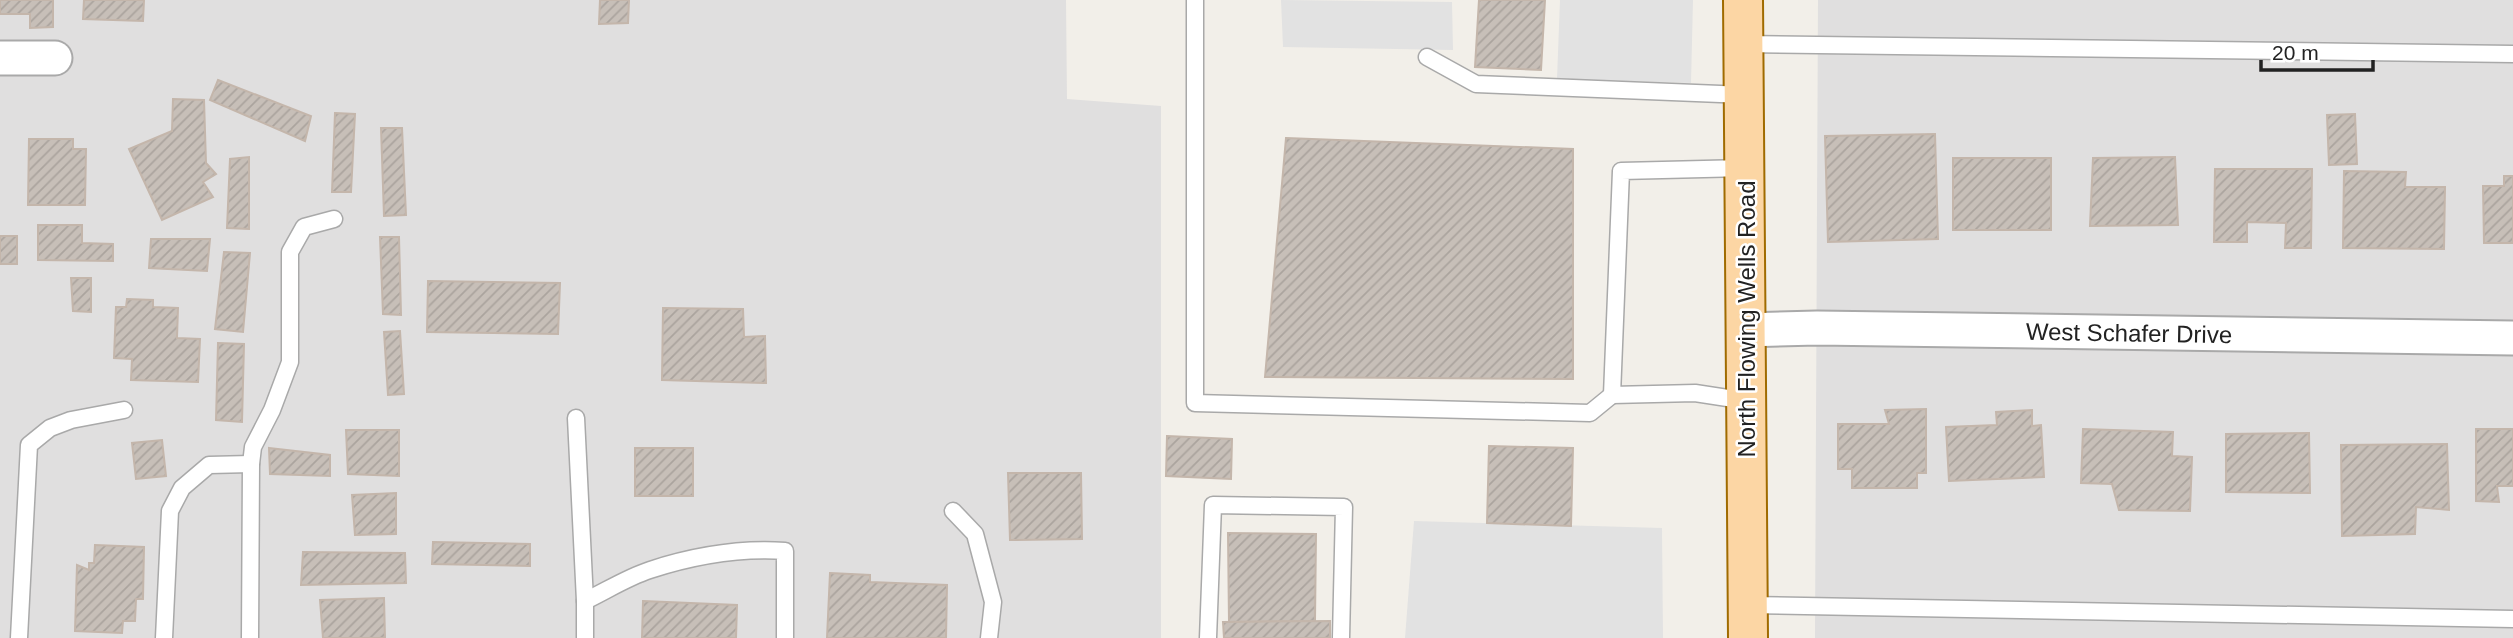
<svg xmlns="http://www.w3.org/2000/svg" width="2513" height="638" font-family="Arial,sans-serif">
<defs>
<pattern id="building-hatch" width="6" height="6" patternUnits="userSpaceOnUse" patternTransform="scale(1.75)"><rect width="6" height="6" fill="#c7bfb8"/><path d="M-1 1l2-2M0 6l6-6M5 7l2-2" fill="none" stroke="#aba49e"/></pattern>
</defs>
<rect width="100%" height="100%" fill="#f2efe9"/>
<g fill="#e0dfdf">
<polygon points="0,0 1066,0 1067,99 1161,106 1161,638 0,638"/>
<polygon points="1818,0 2513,0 2513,638 1815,638"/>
</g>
<g fill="#e2e2e2">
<polygon points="1281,0 1452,2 1453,50 1283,47"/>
<polygon points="1560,0 1693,0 1691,83 1557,79"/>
<polygon points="1414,521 1662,528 1663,638 1405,638"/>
</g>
<g fill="url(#building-hatch)" stroke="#c4b6ab" stroke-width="2">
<polygon points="0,0 53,0 53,27 30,28 30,14 0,14"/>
<polygon points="84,0 144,0 143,21 83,19"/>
<polygon points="600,0 629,0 628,23 599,24"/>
<polygon points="1479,0 1545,0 1541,70 1475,67"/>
<polygon points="218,80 311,116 305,141 210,100"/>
<polygon points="173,99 204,100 206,163 216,174 203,182 213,197 162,220 129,149 172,131"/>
<polygon points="335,113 355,114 351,192 332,192"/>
<polygon points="2355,114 2357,164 2329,165 2327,115"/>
<polygon points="381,128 402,128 406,215 384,216"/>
<polygon points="1935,134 1938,239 1828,242 1825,136"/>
<polygon points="1286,138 1573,149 1573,379 1265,377"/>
<polygon points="29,139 73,139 73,149 86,149 85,205 28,205"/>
<polygon points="249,157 249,229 227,228 230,159"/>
<polygon points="2175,157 2178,225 2090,226 2093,158"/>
<rect x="1953" y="158" width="98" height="72"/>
<polygon points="2215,169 2312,169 2311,248 2285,248 2286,223 2247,222 2247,242 2214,242"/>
<polygon points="2344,171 2406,172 2405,187 2445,187 2444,249 2343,248"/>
<polygon points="2504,176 2513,176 2513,243 2484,243 2483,186 2504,186"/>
<polygon points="38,225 82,225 82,243 113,244 113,261 38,260"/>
<rect x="0" y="236" width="17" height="28"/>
<polygon points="380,237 399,237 401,315 383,314"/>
<polygon points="151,239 210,239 207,271 149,268"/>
<polygon points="224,252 250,253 243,332 215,329"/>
<polygon points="71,278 91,278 91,312 73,311"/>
<polygon points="428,281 560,283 558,334 427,332"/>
<polygon points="127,299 153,300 153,307 178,308 177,338 200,339 198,382 131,380 132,359 114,358 116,307 126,307"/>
<polygon points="663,308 743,309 744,337 765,336 766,383 662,380"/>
<polygon points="400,331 404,394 388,395 384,332"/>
<polygon points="218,343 244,344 242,422 216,420"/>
<polygon points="1926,409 1926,473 1917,473 1917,488 1852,488 1852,469 1838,469 1838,424 1889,424 1885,410"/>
<polygon points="2032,410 2032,426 2041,425 2044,477 1949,481 1946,427 1997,425 1996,412"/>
<polygon points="2083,429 2173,432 2172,456 2192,457 2190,511 2119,510 2112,484 2081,483"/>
<polygon points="2476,429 2513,429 2513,486 2497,486 2499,502 2476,501"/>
<polygon points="346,430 399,430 399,476 348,474"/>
<polygon points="2309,433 2310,493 2226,492 2226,434"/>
<polygon points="1167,436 1232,439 1231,479 1166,476"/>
<polygon points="162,440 166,476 136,479 132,443"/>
<polygon points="2447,444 2449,510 2416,507 2415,534 2342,536 2341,445"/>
<polygon points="1489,446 1573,448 1571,526 1487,523"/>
<polygon points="269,448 330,455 330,476 270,474"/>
<rect x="635" y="448" width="58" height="48"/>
<polygon points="1008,473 1081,473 1082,539 1010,540"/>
<polygon points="396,493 396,534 355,535 352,495"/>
<polygon points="1228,533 1316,534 1315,621 1229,622"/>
<polygon points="433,542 530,544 530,566 432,564"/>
<polygon points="95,545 144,547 143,599 136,599 135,621 123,621 122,633 75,631 77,565 89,570 89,563 94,563"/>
<polygon points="303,552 405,553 406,583 301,585"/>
<polygon points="830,573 870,575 870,582 947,585 946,638 827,638"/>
<polygon points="384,598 385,638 323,638 320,600"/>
<polygon points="643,601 737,605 736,638 642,638"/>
<polygon points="1330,621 1330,638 1224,638 1223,622"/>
</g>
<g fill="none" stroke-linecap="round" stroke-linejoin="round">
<g stroke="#a9a9a9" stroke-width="19">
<g id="lane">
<polyline points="1195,0 1195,403 1590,413 1612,395"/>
<polyline points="1743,44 2513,54"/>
<polyline points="1427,57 1476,84 1745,95"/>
<polyline points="1745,168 1621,171 1612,395 1695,393 1747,401"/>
<polyline points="576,418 585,601 585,638"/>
<polyline points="953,511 975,534 993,602 989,638"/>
<path d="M585 601C606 591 628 577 650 570 693 556 740 548 785 551V638"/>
<polyline points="1748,605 2513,619"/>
<polyline points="19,638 29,445 50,428 71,420 124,410"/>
<polyline points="164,638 170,511 182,488 209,465 251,464"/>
<polyline points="250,638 251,464 253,447 272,410 290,362 290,252 304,227 334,219"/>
<polyline points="1208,638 1213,505 1344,507 1341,638"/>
</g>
</g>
<g stroke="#a9a9a9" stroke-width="37">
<g id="street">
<polyline points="0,58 55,58"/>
<polyline points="1745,330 1817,328 2513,338"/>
</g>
</g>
<g stroke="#a06b00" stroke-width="42">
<polyline id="primary" points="1743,0 1748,638"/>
</g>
<use href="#lane" stroke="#fff" stroke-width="16"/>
<use href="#street" stroke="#fff" stroke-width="33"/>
<use href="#primary" stroke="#fcd6a4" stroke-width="38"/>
</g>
<g text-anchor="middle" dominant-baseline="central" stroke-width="5" stroke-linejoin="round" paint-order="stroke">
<g font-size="24" fill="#222" stroke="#fff">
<text transform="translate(1746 319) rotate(-90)">North Flowing Wells Road</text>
<text transform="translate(2129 333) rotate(1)">West Schafer Drive</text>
</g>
</g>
<path d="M2261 60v10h112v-10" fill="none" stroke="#222222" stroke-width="3.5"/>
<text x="2272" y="60" font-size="21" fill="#222222" stroke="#ffffff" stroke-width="5" paint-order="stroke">20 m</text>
</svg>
